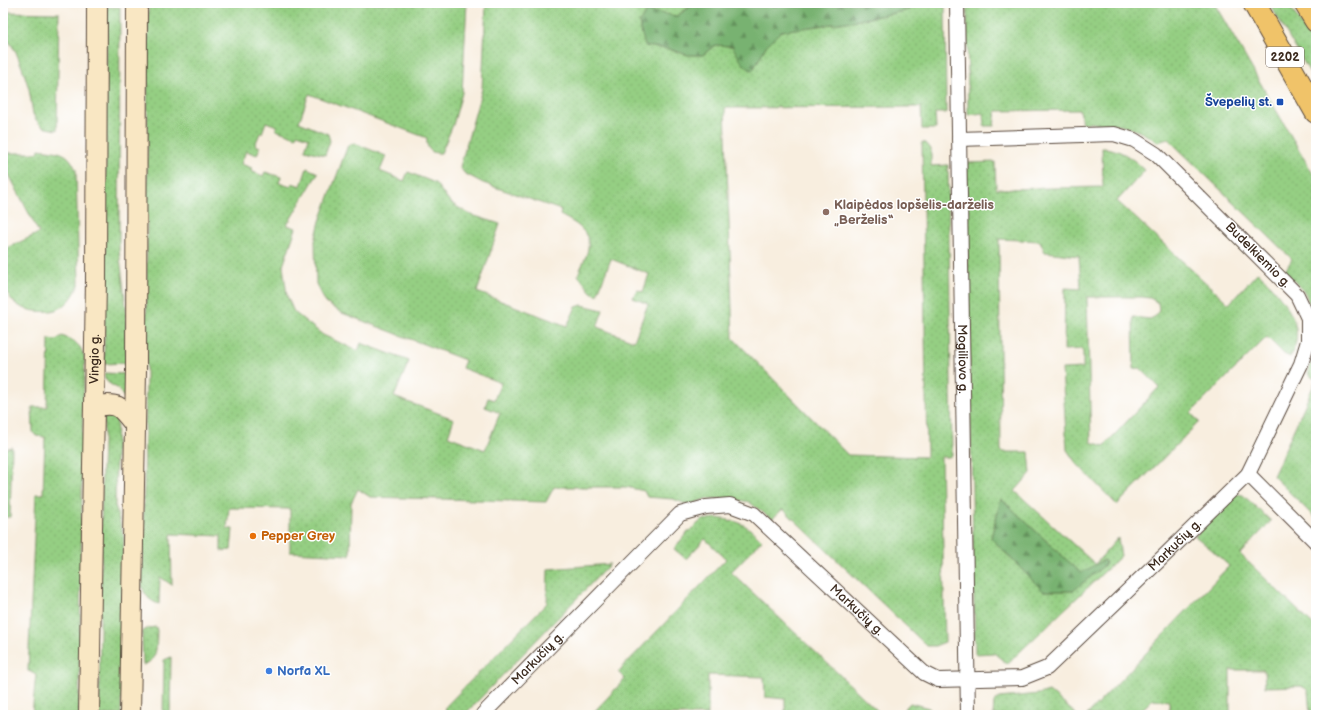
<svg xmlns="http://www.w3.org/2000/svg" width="1319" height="718" font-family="'Balsamiq Sans',sans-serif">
<defs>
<pattern id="grass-dots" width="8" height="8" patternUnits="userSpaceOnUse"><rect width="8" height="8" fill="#95cf83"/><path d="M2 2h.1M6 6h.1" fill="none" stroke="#81b271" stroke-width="1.8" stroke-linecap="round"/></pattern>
<pattern id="forest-firs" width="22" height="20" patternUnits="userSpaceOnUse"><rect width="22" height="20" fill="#78b271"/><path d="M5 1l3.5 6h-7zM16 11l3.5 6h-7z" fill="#64915c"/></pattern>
</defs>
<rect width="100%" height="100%" fill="#fff"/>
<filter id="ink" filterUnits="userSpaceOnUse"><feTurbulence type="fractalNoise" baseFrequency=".025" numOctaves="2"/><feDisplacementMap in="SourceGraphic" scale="8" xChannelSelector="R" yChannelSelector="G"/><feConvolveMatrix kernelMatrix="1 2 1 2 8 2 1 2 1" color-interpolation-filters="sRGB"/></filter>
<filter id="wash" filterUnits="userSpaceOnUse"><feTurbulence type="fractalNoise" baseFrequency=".012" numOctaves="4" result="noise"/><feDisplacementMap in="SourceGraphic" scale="16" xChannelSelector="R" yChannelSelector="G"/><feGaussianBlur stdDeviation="0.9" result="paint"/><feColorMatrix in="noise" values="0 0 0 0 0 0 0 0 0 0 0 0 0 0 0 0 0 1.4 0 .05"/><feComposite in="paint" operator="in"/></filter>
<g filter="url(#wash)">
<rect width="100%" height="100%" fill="#f8eedf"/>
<g fill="url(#grass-dots)" stroke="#687c50" fill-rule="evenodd">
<path d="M245 3H467L462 93 453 125 441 153C430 154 426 148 427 138L309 94 299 122 328 134 330 141 325 155 305 150 309 138 297 134 296 137 276 130 277 126 266 122 262 133H260L255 145 260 147 257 155 246 151 241 164 252 168 251 171 263 176 265 172 281 177 279 183 291 187 292 183 301 186 307 168 318 173 287 225 296 228 283 266 287 296 294 312 323 335 358 351 361 343 409 361 394 397 454 419 448 436 485 450 500 413 485 407 488 398 494 400 501 383 462 368 465 360 342 313 326 303 316 284 315 241 320 221 348 145 354 143 386 156 380 171 404 181 408 172 435 183 451 203 469 214 500 224 477 292 567 326 576 307 582 305 603 310 597 327 634 341 648 304 633 298 637 290 643 292 649 274 611 259 597 295 591 292 578 275C581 266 587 257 588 248 591 230 573 222 560 215L561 210 483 183 464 173 460 167 482 89 486 3H698C680 9 660 33 645 46L669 49 688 55H703L715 45 732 46 741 58 743 64 753 70 766 46 781 31 854 21 909 10 913 3H945L946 113H935L936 129H922L921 107 725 108 733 338 848 455 927 457 922 142 926 143 931 149V166L948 165 952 455 949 457H941L945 642 935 646H927L783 509 772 519 749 502 728 498 705 499 689 505 673 499 647 497 644 491 626 487H554L546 502 370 497 358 489 351 503 350 555 290 552V509L229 508 227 529H233L231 550 221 551V536L171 534 172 585 160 577 159 604C149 601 146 596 142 587L146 386 148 15 149 5Z"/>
<path d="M967 3H1214L1316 179V322L1305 293 1285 271 1292 259 1168 139 1158 142C1131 124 1113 123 1082 123L1080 110 996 111 994 126H984L983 113 968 115Z"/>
<polygon points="1269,3 1288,3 1316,49 1316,83"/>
<polygon points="107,7 120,7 119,250 126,306 126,363 104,364"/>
<polygon points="4,12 59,13 57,130 46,128 41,125 36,120 33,114 29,89 23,70 16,52 4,34"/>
<path d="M1102 148C1120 148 1133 159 1145 170L1117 201 1229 304 1258 272C1274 289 1301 316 1296 342 1295 347 1292 352 1290 357L1284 354 1267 337 1191 413 1199 422 1117 505 1076 463 1067 450 1062 369 1083 368V349L1064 350 1065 288 1081 289 1079 256 1045 252 1040 241 999 239 1001 452H1029L1031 473 1015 491 1095 564 1118 538 1121 556 1007 664 994 653 975 654 966 163 995 162 996 189 1103 187ZM1087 297H1142L1150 298 1158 303 1159 310 1156 316 1150 319 1133 317 1134 369 1140 368 1159 387 1104 446 1091 442ZM1001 499 1081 573 1073 591H1043L991 538Z"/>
<path d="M39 149C58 152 68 150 76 170L79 285C75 293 70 302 62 307 50 315 22 312 13 301 0 287 3 267 3 250L39 233 3 163V153H38Z"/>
<polygon points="62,336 74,341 80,347 85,357 83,408 79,715 32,715 36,674 28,671 36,494 43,494 45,437 36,436 33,432 32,407 47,407 49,339 56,340"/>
<polygon points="1316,347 1316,519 1273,476 1316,380 1308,374"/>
<path d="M104 373 126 374 125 398C122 396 122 394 119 390 113 384 104 384 104 373Z"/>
<polygon points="106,413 117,416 115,505 124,537 121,715 99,715 102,469 104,418"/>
<polygon points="12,447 10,517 3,517 3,449"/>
<polygon points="1236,494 1243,495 1271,521 1240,554 1316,628 1316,715 1310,715 1308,691 1305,688 1301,686 1265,687 1264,670 1230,670 1230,715 1169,715 1169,701 1153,699 1136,715 1087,715 1229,566 1212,550 1195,536"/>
<path d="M717 518C742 522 744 523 762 540L731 572 882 715H785V699L765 697 764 677 708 675V715H591L625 679 618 672 726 559 705 539 686 559 674 549 686 534 702 520Z"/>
<polygon points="610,564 466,713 467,715 445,715 446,706 547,603 548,569"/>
<path d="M156 627 157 631C156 645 159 660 143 665L142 637 143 631 149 628Z"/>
<polygon points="171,657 170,715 163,715 164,660"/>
<polygon points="1049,691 1077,715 993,715 994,702 999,698 1039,694"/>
<polygon points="910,703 929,708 931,715 899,715"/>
</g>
<g fill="url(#forest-firs)" stroke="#5a6e48">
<path d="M698 3H913L909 10 854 21 781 31 766 46 753 70C742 68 738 54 732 46L715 45 703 55H688L669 49 645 46 639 23 647 11 677 16 693 5Z"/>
<polygon points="1001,499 1081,573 1104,560 1106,564 1073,591 1043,591 991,538"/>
</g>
</g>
<g filter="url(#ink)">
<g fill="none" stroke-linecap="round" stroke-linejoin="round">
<g stroke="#57473b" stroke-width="16">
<g id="minor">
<path id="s1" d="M957 3 968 715"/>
<polyline points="1248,474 1316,542"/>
<path id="s2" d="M483 714 680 514 706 507 730 505 754 514 924 673 938 680 1022 678 1047 668 1165 555 1248 474 1301 364 1308 341V318L1297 295 1156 154 1134 140 1114 134 959 139"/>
</g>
</g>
<g stroke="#57473b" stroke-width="22">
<g id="secondary">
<path d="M94 407C118 401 121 407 135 425"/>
<path id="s3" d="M89 715 96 280 97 3"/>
<polyline points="130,715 136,370 137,3"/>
</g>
</g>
<g stroke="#57473b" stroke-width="24">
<g id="primary">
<polyline points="1254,3 1316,112"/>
<polyline points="1305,3 1316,21"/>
</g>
</g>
<use href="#minor" stroke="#fff" stroke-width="14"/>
<use href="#secondary" stroke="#f9e7c3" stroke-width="20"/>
<use href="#primary" stroke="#f0c369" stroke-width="22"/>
</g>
</g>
<rect fill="#1a4fb4" stroke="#fff" stroke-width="1.5" x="1276" y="98" width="8" height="8" rx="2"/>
<circle fill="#8d6e63" stroke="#fff" stroke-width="1.5" cx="826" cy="212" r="4"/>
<circle fill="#e8710a" stroke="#fff" stroke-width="1.5" cx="253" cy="536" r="4"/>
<circle fill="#3f7fe0" stroke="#fff" stroke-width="1.5" cx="269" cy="671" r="4"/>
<g text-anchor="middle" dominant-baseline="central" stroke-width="3" stroke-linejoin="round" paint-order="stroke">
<rect fill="#fff" stroke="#766a62" stroke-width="1" x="1266" y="47" width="38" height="20" rx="3"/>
<g font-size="12" font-weight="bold" fill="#3b2a1e">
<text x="1285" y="57">2202</text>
</g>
<g font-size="13" font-weight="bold" fill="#164399" stroke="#fff" text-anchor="end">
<text x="1272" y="102">Švepelių st.</text>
</g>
<g font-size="13" font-weight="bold" fill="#785e54" stroke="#fff" text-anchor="start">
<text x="834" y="205">Klaipėdos lopšelis-darželis<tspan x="834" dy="15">„Berželis“</tspan></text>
</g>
<g font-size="13" fill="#3b2a1e" stroke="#fff">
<text transform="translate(1258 255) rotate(45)">Budelkiemio g.</text>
<text stroke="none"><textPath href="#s3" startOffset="356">Vingio g.</textPath></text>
<text stroke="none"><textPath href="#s1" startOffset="356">Mogiliovo g.</textPath></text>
<text stroke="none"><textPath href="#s2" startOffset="894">Markučių g.</textPath></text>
<text stroke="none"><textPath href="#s2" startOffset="498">Markučių g.</textPath></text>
<text stroke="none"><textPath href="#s2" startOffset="78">Markučių g.</textPath></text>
</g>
<g font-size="13" font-weight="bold" fill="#c56008" stroke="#fff" text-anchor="start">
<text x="261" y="536">Pepper Grey</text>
</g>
<g font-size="13" font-weight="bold" fill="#366cbe" stroke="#fff" text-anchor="start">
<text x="277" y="671">Norfa XL</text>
</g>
</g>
<rect width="1319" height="718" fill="none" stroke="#fff" stroke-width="16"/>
</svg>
